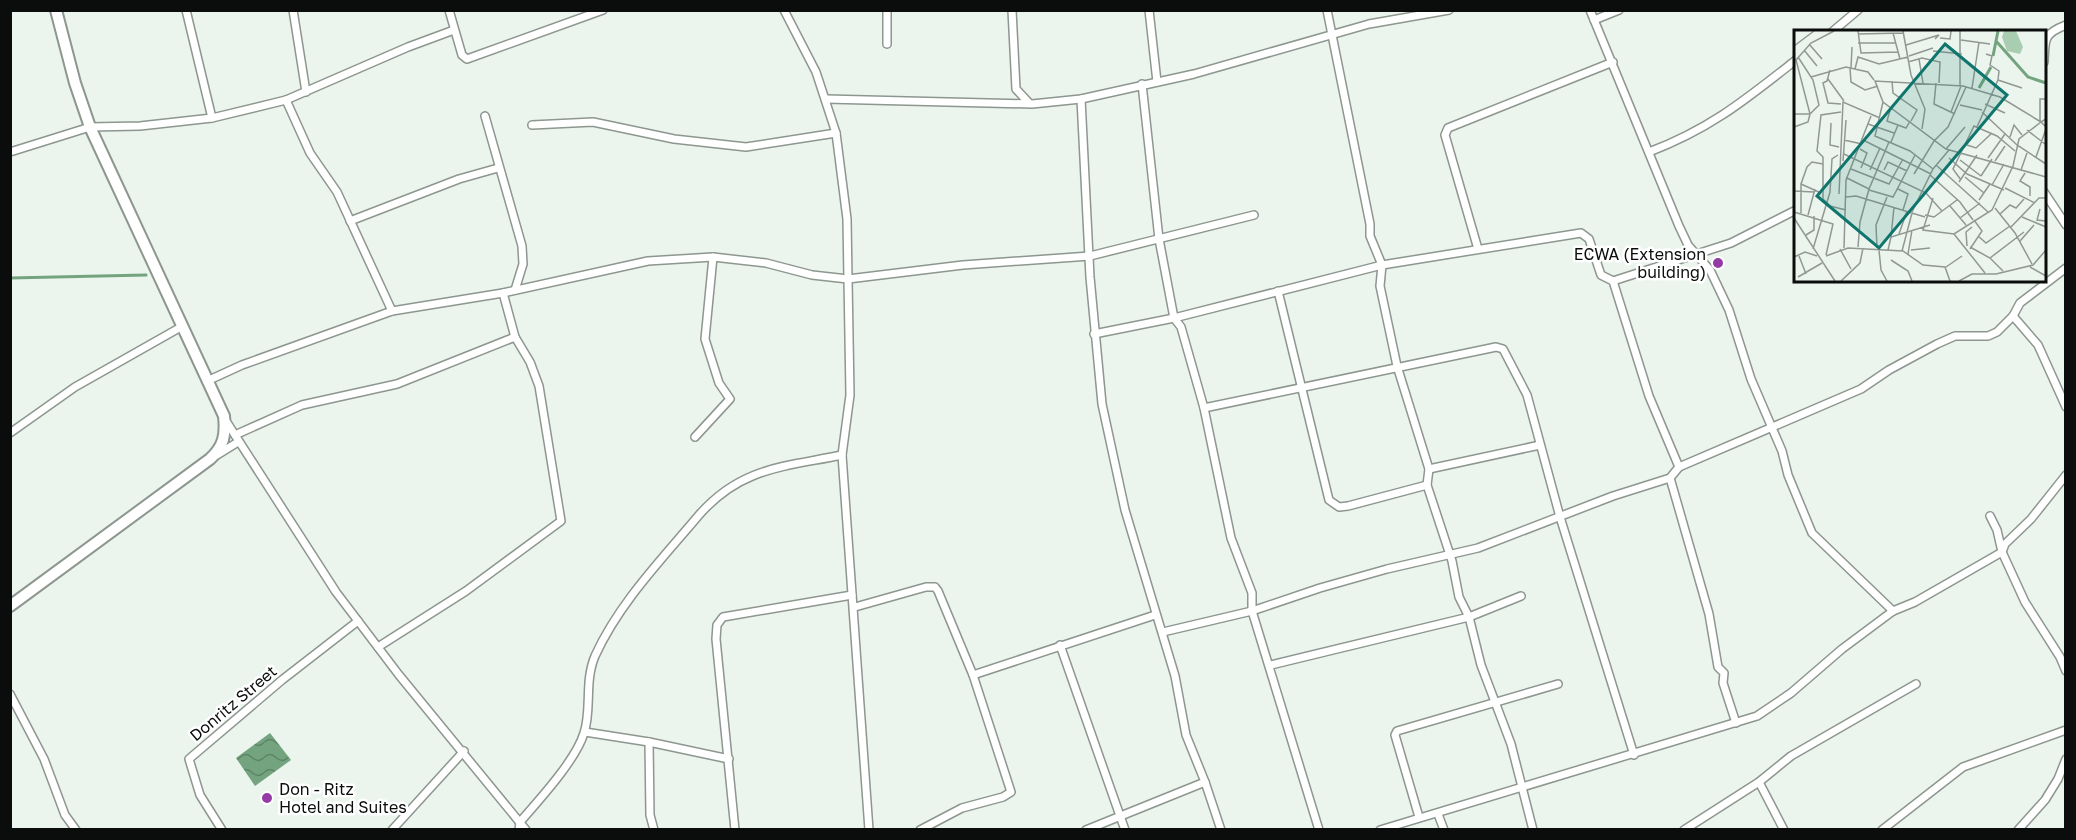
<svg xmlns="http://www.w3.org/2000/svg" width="2076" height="840" font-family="'Golos Text',sans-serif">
<defs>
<pattern id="water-waves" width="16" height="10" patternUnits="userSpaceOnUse" patternTransform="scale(1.5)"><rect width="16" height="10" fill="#74a47f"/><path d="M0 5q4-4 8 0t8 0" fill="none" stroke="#5d8466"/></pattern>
</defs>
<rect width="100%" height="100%" fill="#ebf4ed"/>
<polygon fill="url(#water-waves)" points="270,733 291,760 255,786 236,758"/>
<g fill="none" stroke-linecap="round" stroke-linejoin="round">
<polyline stroke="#74a47f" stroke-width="3" points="10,278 146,275"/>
<g stroke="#8d968f" stroke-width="10">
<g id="street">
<polyline points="186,10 212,118"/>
<polyline points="293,10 306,92"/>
<polyline points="449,10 462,55 467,59 603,10"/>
<polyline points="784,10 816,72 836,133 847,219 848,279 850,395 842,455 869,830"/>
<polyline points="1012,10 1016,89 1029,103"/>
<polyline points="1149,10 1157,82"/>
<polyline points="1327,10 1370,224 1370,236 1382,265 1380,286 1397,366 1429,469 1427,485 1452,561 1459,597 1469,617 1481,665 1511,744 1533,830"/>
<polyline points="1590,10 1679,226 1688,245 1710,270 1729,310 1751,379 1782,451 1788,475 1812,533 1893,611"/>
<polyline points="1594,20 1619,10"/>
<polyline points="1832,32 1858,10"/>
<polyline points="887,44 887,10"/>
<path d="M2044 62C2045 39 2043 34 2066 25"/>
<polyline points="1142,84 1159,239 1174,318 1181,327 1204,408 1231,538 1252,593 1252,611 1319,830"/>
<polyline points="826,99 1032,104 1081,99 1194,74 1369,24 1449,10"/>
<polyline points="1081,99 1090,277 1102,404 1125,510 1175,676 1186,735 1205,782 1086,830"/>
<polyline points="286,100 310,153 337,192 392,311"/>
<polyline points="485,116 522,246 523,264 515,290"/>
<polyline points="532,125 593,122 674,139 746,147 836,133"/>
<polyline points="10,152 90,127 140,126 212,118 286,100 408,47 454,30"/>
<path d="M1649 152C1710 129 1745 100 1796 60"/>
<polyline points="2044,192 2066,225"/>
<polyline points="350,221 459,179 498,168"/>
<polyline points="1478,249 1445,135 1448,128 1613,62"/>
<polyline points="1613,281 1731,243 1796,210"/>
<polyline points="1278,291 1329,500 1339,507 1348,506 1427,485"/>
<polyline points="2013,316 2038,345 2066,407"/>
<polyline points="1094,334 1174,318 1382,265 1581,233 1589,239 1601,275 1613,281 1649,396 1679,467"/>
<polyline points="207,381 242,365 392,311 503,293 648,261 713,257 766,263 812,275 848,279 963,265 1090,256 1254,215"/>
<polyline points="1204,408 1496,347 1503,349 1527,395 1560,517 1634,755"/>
<polyline points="226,421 336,592 399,675 526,830"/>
<polyline points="10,433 75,387 181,327"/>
<polyline points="235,435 302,405 397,384 515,337"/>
<polyline points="695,437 730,399 719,383 705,339 713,257"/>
<polyline points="217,455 238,442"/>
<polyline points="1429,469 1540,445"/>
<polyline points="1670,478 1709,614 1718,667 1724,673 1723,683 1736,723"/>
<polyline points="1990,516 1997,530 2002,552 2025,602 2060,657 2066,671"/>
<polyline points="855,607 926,587 935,587 938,591 973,675 1011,792 1003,797 962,808 920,830"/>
<polyline points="1163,632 1252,611 1320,588 1387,569 1478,548 1613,496 1670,478 1679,467 1861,389 1889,370 1937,344 1955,336 1988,336 1997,332 2013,316 2020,303 2066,268"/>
<polyline points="1060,645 1125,830"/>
<polyline points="378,647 466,591 561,521 539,386 530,362 515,337 503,293"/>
<polyline points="1271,665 1469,617 1521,596"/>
<polyline points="973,675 1155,615"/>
<polyline points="10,694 44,759 65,815 76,830"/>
<polyline points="585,732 649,742 729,759"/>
<polyline points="649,742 650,815 654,830"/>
<polyline points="1205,782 1221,830"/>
<polyline points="1759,782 1784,830"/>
<polyline points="1438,814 1444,830"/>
<polyline points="1419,817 1395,735 1397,731 1558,684"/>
<polyline points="222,830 200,795 189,759 282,680 358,621"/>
<polyline points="392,830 464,751"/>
<path d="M519 830 520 822C539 800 576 760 584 733 592 710 584 682 595 656 619 603 662 559 699 515 741 467 784 467 842 455"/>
<polyline points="735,830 716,639 717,625 723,617 852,595"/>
<polyline points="1380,830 1757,716 1791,693 1842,649 1893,611 1915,602 2002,552 2005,544 2031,519 2066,475"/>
<polyline points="1684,830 1759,782 1791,756 1916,684"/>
<polyline points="1882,830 1963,767 2066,730"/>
<polyline points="2018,830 2045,800 2058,779 2066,759"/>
</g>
</g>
<g stroke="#8d968f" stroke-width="14">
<path id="secondary" d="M10 606 210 459C224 446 226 435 224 416L90 127 75 83 56 10"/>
</g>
<use href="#street" stroke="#fff" stroke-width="7"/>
<use href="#secondary" stroke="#fff" stroke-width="10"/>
</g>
<g fill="#943ba6" stroke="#fff" stroke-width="2">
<circle cx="1718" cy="263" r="6"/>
<circle cx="267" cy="798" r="6"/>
</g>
<g text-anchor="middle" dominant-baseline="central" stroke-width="5" stroke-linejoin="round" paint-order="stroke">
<g font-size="16" fill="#0a0d0b" stroke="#fff" text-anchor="end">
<text x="1706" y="254">ECWA (Extension<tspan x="1706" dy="18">building)</tspan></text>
<text x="279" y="789" text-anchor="start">Don - Ritz<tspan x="279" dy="18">Hotel and Suites</tspan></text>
</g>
<g font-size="16" fill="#0a0d0b" stroke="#fff">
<text transform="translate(233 703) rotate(-40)">Donritz Street</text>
</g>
</g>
<g transform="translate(1794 30)">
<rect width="252" height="252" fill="#ebf4ed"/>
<path d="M210 1H222L229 17 226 24 213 21 208 7Z" fill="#a9cdb1"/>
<path fill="none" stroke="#74a47f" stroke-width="3" d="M202 11 234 47 252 53M199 26 204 1M185 58 197 37"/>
<path fill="none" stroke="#919893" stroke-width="1.5" d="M64 1 67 23 104 22M109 1 117 45 131 79 128 99M99 3 106 29M64 4 109 3M146 8 156 9 157 1M167 10 196 14M64 13H102M15 14 28 29M112 15 145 5 141 9M0 16 20 1M10 20 23 36M139 21 168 24M192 24 198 26 196 35 205 41 204 50M115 26 139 18M125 29 129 53M114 32 128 28 146 32 145 53M56 38 57 52 71 60 84 56M57 38 58 17M61 39 64 27 85 34 114 27M36 40 33 51 29 53 34 73 47 74M17 47 52 37 74 42 80 50M34 49 50 71M98 51 99 63 123 80 117 91M142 53 140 74 161 84M166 56V1M178 58 185 12M89 72 81 106 116 121 139 139M191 74 211 83M166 75 188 80M97 77 93 91 112 98 116 91M47 82 27 85 23 121 29 127V169L36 176 52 180M157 82 167 56M188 82 223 115 252 134M0 84H16L25 75 19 50 4 27M252 89 247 92 206 67 169 56 81 51 89 72 152 119 252 147M246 91V69H252M37 93 36 115 45 117M74 94 100 103M0 97 14 92 16 84 2 30 17 13 40 1M183 97 204 50 228 58M233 100 251 114M216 107 220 95 228 105M50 110 68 114M69 110 137 144M97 112 104 95M173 115 182 118 198 103M66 119 73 123 67 138M152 119 171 97M50 124 132 163 148 181M242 127 252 99M155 128 173 144 210 160M194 128 211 104M166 130 187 146M49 131 52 90M201 131 211 116M142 135 194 182M57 139 95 154 109 129M76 140 86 118M90 140 94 132 113 141M227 140 233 123M231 143 226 151 236 157V166M120 144 140 111 154 97 172 57M136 145 166 172 179 190M187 146 198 129M171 147 190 163M53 148 75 159M167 150 159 139 180 96 203 106 221 121M165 152 183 125M7 154 27 163M198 155 210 134M211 158 241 173M104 159 114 164 109 180M75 160 99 167 121 125M0 161 20 162M45 164 49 72 86 88M52 167 62 166 131 187M139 168 129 200 160 204 198 180 219 136 225 109 247 92 252 97M185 170 196 154M156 176 172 195M201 178 221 203 238 234M246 179 243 190 252 191M0 182 39 194 32 225M118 182 139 139 155 120M7 183V154L13 137 18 132 29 134M206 184 216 175 222 178 230 169M14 185 21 159M131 185 140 187 163 170M228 187 252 197M0 188 41 251M166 188 186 173M217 197 245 168H252M105 204 113 181M160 204 191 243M12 205 20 200V186M184 206 192 213 216 196M97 207 100 177M226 211 240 195M173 216 172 202 178 197M64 217 66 192 75 159 95 112M176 217 196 228 209 241M50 218 52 150 77 86M83 218 82 195 93 167M19 219 36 162 38 129 44 125M46 219 57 239M176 219 188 201 180 190M85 220 87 240 93 251M94 220 97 207 136 195M117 220 136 218M108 221 118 183M114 224 118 200M5 226 12 244M32 226 54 218 109 221 129 235 151 237 156 251M0 227 11 222 23 226M196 228 230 202M97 230 114 241 118 251M152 237 168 226M236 237 252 246M4 247 28 233M47 251 66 233 69 218M165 251 178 244H202L239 235 252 220"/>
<path fill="#0f766e" fill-opacity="0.15" stroke="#0f766e" stroke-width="3" d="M151 14 213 65 85 218 23 166Z"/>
<rect width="252" height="252" fill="none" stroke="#0a0d0b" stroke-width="3"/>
</g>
<rect width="2076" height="840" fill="none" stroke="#0a0d0b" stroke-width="24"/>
</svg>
